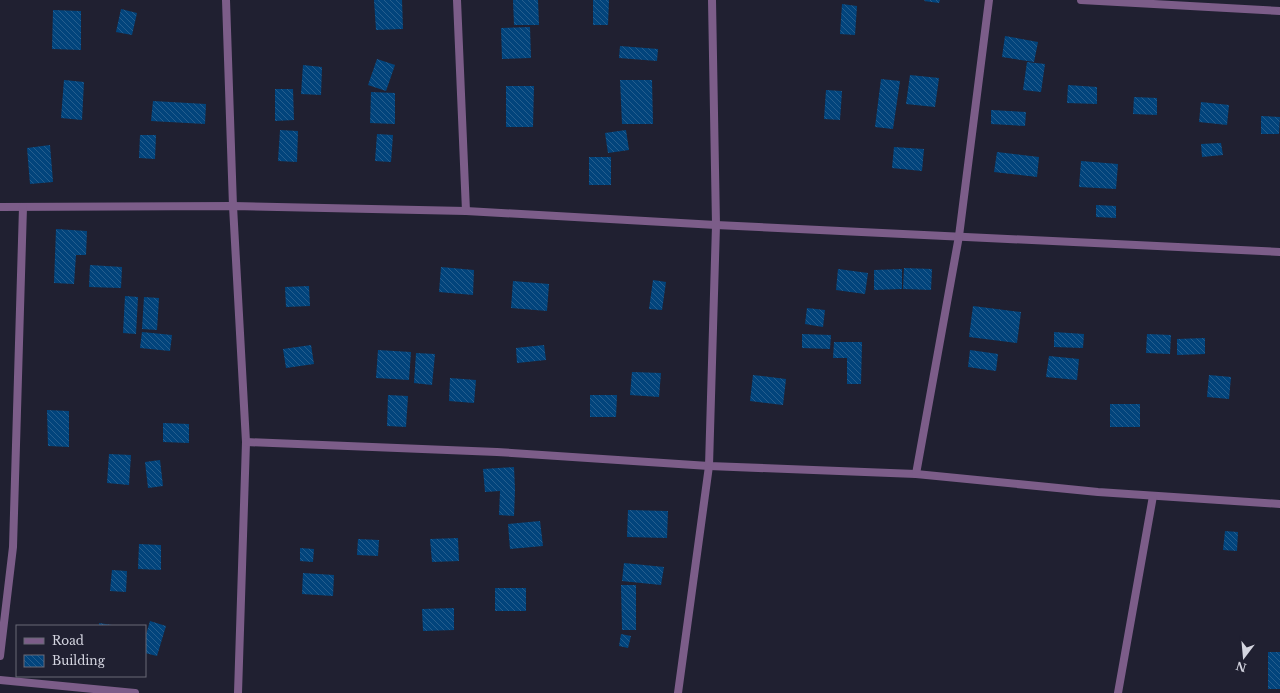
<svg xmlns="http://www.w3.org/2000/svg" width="1280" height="693" font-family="'Libre Baskerville',serif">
<defs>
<pattern id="building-back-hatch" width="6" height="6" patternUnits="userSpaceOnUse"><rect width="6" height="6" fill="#02447c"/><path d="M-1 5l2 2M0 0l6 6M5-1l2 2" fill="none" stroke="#265e8e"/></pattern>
</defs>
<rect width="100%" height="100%" fill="#202031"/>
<g fill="url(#building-back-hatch)">
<polygon points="374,0 402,0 403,29 376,30"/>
<polygon points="513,0 538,0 539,25 514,25"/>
<polygon points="593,0 609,0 608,25 593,25"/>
<polygon points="925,0 940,0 939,3 924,1"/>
<polygon points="842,4 857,6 855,35 840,34"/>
<polygon points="121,9 137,13 132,35 116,32"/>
<polygon points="53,10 81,11 81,50 52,49"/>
<polygon points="530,27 531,58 502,59 501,28"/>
<polygon points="1005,36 1038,42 1034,62 1002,57"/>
<polygon points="620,46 658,49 657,61 619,58"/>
<polygon points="377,59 395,65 386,91 368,85"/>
<polygon points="1027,62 1045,64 1041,92 1023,90"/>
<polygon points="303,65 322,67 321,95 301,94"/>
<polygon points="910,75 939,78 935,107 906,104"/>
<polygon points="881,79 900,81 893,129 875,127"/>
<polygon points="64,80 84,82 82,120 61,118"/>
<polygon points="620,80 652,80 653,124 622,124"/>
<polygon points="1068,85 1097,87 1097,104 1067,103"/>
<polygon points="506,86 534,86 533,127 506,127"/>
<polygon points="275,89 293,89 294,120 275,121"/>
<polygon points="826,90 842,91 840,120 824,119"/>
<polygon points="371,92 395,93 395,124 370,123"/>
<polygon points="1134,97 1157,98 1157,115 1133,114"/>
<polygon points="153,101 206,104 205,124 151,121"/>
<polygon points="1201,102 1229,105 1227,125 1199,122"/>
<polygon points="991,110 1026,112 1025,126 991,124"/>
<polygon points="1261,116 1280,117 1279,134 1261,134"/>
<polygon points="280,130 298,131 297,162 278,161"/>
<polygon points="626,130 629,150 608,153 605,133"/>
<polygon points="377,134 393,135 391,162 375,161"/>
<polygon points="140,135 156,135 155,159 139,158"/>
<polygon points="1221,143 1223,155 1202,157 1201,144"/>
<polygon points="50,145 53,182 30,184 27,148"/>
<polygon points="894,147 924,149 922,171 892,168"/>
<polygon points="997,152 1039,157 1037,177 994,172"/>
<rect x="589" y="157" width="22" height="28"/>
<polygon points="1081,161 1118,164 1116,189 1079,187"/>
<polygon points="1096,205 1116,206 1116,218 1096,217"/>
<polygon points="56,229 87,231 86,255 76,255 74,284 54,283"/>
<polygon points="90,265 122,267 121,288 89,287"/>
<polygon points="441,267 474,270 473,295 439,292"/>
<polygon points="904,268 932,269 931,290 903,289"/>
<polygon points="838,269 868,273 865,294 836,290"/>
<polygon points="902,269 902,289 874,290 874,270"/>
<polygon points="653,280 666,282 662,310 649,309"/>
<polygon points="513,281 549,284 547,311 511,308"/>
<polygon points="309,286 310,306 286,307 285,287"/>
<polygon points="125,296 138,297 136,334 123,333"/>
<polygon points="144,297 159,298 157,330 142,329"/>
<polygon points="973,306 1021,312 1017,343 969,337"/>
<polygon points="807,308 825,310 823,327 805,324"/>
<polygon points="142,332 172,335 170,351 140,348"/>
<polygon points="1054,332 1084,334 1083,348 1054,347"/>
<polygon points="802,334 831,335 830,349 802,348"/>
<polygon points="1147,334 1171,335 1170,354 1146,353"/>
<polygon points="1205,338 1205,354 1177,355 1177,339"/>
<polygon points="834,342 862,342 861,384 847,384 847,358 833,358"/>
<polygon points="311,345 314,364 286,368 283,349"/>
<polygon points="544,345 546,360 517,363 516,348"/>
<polygon points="378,350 411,352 409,380 376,378"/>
<polygon points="970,350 998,354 996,371 968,367"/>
<polygon points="416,353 435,354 432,385 414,383"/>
<polygon points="1049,356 1079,359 1077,380 1046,377"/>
<polygon points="632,372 661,373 659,397 630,395"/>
<polygon points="753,375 786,379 783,405 750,401"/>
<polygon points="1209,375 1231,377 1229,399 1207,397"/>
<polygon points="450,378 476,380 474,403 449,401"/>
<polygon points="388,395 408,396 406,427 387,426"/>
<polygon points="590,395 617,395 616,417 590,417"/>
<rect x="1110" y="404" width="30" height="23"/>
<polygon points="47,410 69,411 69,447 48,446"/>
<polygon points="163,423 189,424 189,443 163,442"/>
<polygon points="109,454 131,455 129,485 107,483"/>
<polygon points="160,460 163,486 148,488 145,462"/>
<polygon points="514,467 515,490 514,516 499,515 500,491 485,492 483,469"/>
<polygon points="628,510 668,511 667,538 627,537"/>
<polygon points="540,521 543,546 510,549 508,524"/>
<polygon points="1225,531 1238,532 1237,551 1223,550"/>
<polygon points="458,538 459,561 432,562 430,539"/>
<polygon points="358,539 379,540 378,556 357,555"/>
<polygon points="139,544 161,545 161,570 138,569"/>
<polygon points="300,548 314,549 313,562 300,561"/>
<polygon points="624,563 664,567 661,585 622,581"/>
<polygon points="112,570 127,571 126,592 110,591"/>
<polygon points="303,573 334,575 333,596 302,594"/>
<polygon points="621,585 636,585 636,630 622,630"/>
<rect x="495" y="588" width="31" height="23"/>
<polygon points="454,608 454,630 423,631 422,609"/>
<polygon points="150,621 166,626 157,656 145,653 145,638"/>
<polygon points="99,623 112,625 112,626 99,626"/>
<polygon points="621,634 631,636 628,648 619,646"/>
<rect x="1268" y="652" width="12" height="37"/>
</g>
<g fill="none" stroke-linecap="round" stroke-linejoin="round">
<g stroke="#7c5d89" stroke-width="8">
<polyline points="226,0 233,206 246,442 238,693"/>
<polyline points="457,0 466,211"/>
<polyline points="1081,0 1280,11"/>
<polyline points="0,207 233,206 466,211 716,225 1280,252"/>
<polyline points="246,442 497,452 709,466 916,474 1098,492 1280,504"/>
<polyline points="916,474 959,236 989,0"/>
<polyline points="0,656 13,547 23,207"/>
<polyline points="0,680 135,693"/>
<polyline points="678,693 709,466 716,225 712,0"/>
<polyline points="1118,693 1153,496"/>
</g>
</g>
<rect x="16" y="625" width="130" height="52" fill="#202031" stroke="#686877"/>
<rect x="24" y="638" width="20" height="6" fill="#7c5d89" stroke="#686877"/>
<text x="52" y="645" font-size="12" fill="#d4d5e0">Road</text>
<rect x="24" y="655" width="20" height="12" fill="url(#building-back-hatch)" stroke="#686877"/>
<text x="52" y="665" font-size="12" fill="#d4d5e0">Building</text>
<g transform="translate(1244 657) rotate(196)" stroke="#202031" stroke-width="3" paint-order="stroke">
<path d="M0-3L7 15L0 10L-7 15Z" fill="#d4d5e0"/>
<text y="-6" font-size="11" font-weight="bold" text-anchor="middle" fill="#d4d5e0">N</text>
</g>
</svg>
